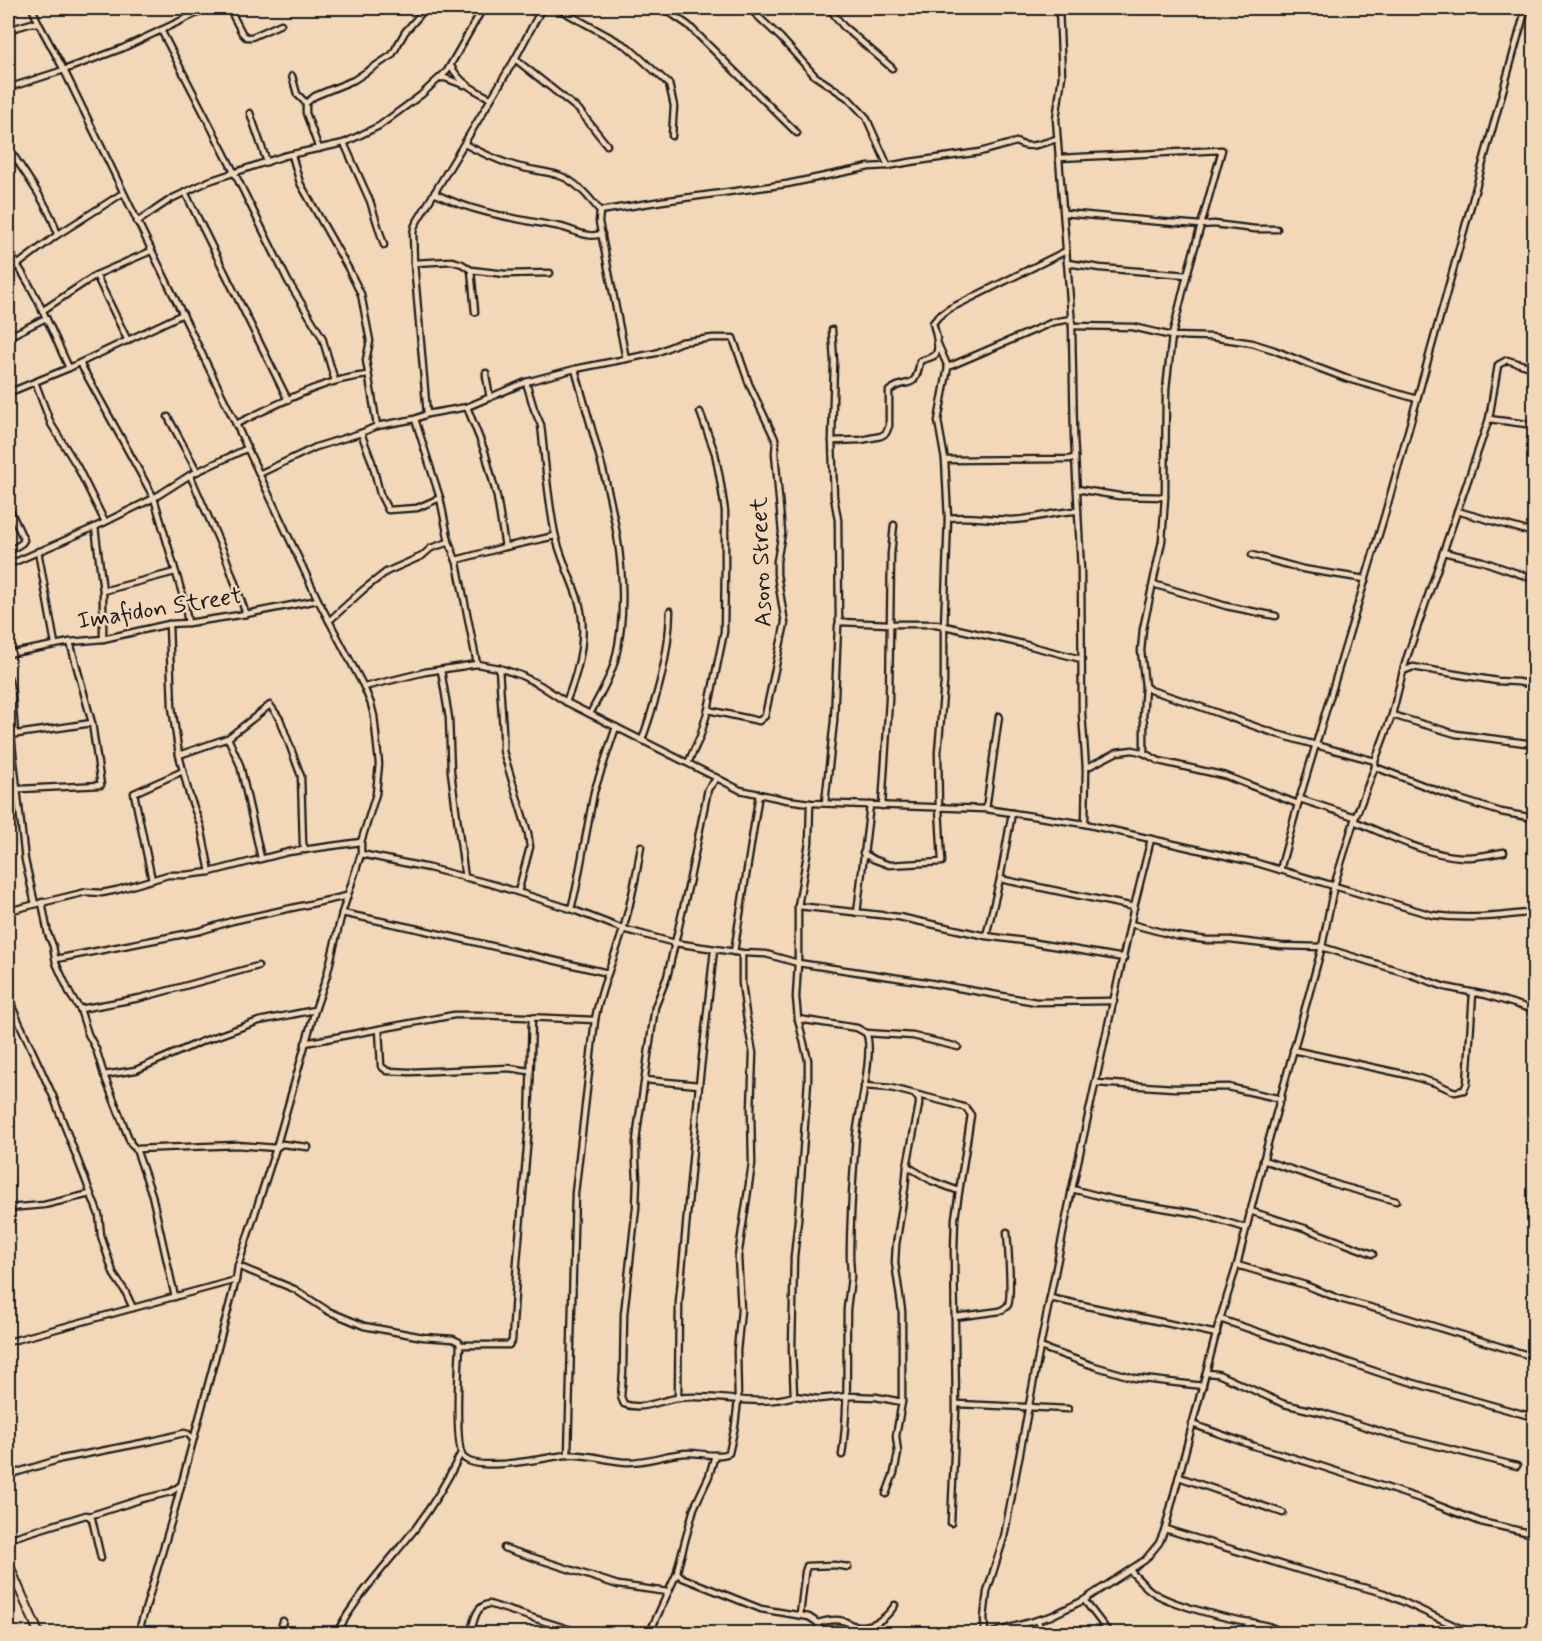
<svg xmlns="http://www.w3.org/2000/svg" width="1542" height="1641" font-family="Mynerve,sans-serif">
<rect width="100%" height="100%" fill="#f2d7b9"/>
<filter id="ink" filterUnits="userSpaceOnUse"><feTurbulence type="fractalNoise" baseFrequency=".0167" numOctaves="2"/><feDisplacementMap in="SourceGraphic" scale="12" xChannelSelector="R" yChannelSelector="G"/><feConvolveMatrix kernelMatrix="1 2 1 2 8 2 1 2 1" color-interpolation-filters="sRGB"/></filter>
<g filter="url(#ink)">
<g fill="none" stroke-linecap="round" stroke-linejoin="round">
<g stroke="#1c1c1c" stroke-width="9">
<g id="minor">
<polyline points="32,8 39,24"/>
<polyline points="229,8 242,33 246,37 252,37 281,24"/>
<polyline points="557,8 628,47 669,84 674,106 672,136"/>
<polyline points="663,8 688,25 797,133"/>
<polyline points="749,8 781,38 815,76 848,98 866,117 888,166"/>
<polyline points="829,8 843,26 892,68"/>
<polyline points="1059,8 1062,76 1056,119 1072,326 1074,436 1081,570 1082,714 1086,768 1085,824"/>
<polyline points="8,30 32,23 39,24 64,70 236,424 318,600 364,687 371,704 374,716 379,764 376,794 361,842 361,854 342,913 327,975 315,1010 276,1148 238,1266 236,1280 174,1512 138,1634"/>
<polyline points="161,30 234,172 288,281 322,337 335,381"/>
<polyline points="515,59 579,110 607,145"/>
<path d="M451 66C460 83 474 90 490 98"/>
<polyline points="292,76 297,94 306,103"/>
<polyline points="441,78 445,78 464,85"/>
<polyline points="8,88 64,70 123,48 208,8"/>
<polyline points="250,113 267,162"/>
<polyline points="344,143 370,201 384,245"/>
<path d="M464 144C481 152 498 161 516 166 530 170 544 171 558 175 576 181 589 197 600 211L662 201 787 184 869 167 888 166 910 162 980 152 1016 142C1030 150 1042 143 1057 139"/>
<path d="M8 147C20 166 55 214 57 235L8 272"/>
<polyline points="319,149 306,113 306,103 315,96 354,80 392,55 405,32 419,16 425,8"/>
<polyline points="292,155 300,183 348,268 361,294 370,341 366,360 377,426"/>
<path d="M1059 158 1222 150 1187 275 1172 336 1166 389 1165 497 1162 541 1143 629 1141 651 1145 686 1150 690C1193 703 1235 720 1277 734 1310 744 1343 752 1375 761"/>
<polyline points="185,192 288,400"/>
<path d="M434 193C473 213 518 219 561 227 570 229 579 234 588 235 592 236 598 235 602 234"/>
<polyline points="600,211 599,222 626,359"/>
<polyline points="1064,213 1151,221 1201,225 1214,224 1255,229 1277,229"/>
<polyline points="137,222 171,199 209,181 284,156 344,143 379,126 421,95 447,71 483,8"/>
<polyline points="57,235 123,193"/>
<path d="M8 252C34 286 51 329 69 368"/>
<polyline points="414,263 452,261 462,264 471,270 505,274 550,273"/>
<polyline points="1067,263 1100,268 1187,275"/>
<polyline points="471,270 475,312"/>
<polyline points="96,275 128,341"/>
<polyline points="42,311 96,275 151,251"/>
<polyline points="1072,326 1133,327 1172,336 1211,337 1252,343 1274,350 1308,364 1345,378 1417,399"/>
<polyline points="8,337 46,318"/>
<polyline points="80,363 154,498 184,600 188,623"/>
<polyline points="948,367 1053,322 1071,319"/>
<path d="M575 369C599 459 639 567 615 660 611 677 598 698 590 714"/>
<polyline points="486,373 486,376 490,398"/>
<polyline points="35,382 51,424 77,466 105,522"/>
<path d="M526 382 534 409 541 425C545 461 548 500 555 534 560 556 571 578 578 599 589 633 579 670 566 702"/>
<polyline points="8,393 69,368 183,314"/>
<polyline points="467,407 485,452 497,497 505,547"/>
<polyline points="427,414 414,263 413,233 415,225 515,59 542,8"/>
<polyline points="168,417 197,471"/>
<polyline points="415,419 440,498 449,542 457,563 477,664"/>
<polyline points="1489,419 1534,425"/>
<path d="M236 424C277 405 322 379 368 375"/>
<polyline points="361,433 372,462 380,494 388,510 417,508 440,498"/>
<path d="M832 441 861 440 881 436 886 433 889 426V391C907 376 915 394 920 361 924 359 932 358 935 355 941 349 935 331 933 323L938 317 949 309 1066 251"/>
<polyline points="945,460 1070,459 1075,457"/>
<polyline points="259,474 316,447 361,433 377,426 415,419 427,414 467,407 526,382 575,369 656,353 681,342 713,338 733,338 749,384 776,441 775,453 782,533 777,561 777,574 785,623 765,716 759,721 708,710"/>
<polyline points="190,475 225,555 246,614"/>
<polyline points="1077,489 1119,496 1165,497"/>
<polyline points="8,506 24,540 22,543 8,552"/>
<polyline points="1457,511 1534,533"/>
<path d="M948 518C970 515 991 520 1013 520 1035 519 1056 511 1078 511"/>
<polyline points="95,527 103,591 103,639"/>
<polyline points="38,551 55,644"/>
<polyline points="1443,552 1482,561 1534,579"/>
<polyline points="1252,555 1303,569 1365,579"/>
<polyline points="456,560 505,547 555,536"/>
<polyline points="8,565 95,527 154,498 190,475 246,449"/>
<polyline points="1153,584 1226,606 1276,616"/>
<polyline points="103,591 175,572"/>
<polyline points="329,621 363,590 386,572 422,556 431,548 449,542"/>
<polyline points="839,622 890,624 936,624 1023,644 1081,659"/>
<polyline points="169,624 172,707 179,755 189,794 201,827 210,872"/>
<polyline points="8,654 70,642 103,639 169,624 188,623 246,614 318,600"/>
<polyline points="499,668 503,731 503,751 528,833 530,847 518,892"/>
<polyline points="441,670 449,718 451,772 465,878"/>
<polyline points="1403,671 1407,657 1489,419 1498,365 1507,360 1534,368"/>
<polyline points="8,677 12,694 15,734"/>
<path d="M364 687 425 672 477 664 499 668 520 675 540 685 566 702 717 778 740 790 787 800 810 803 986 809 1085 824 1257 863 1432 915C1467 920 1500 916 1534 912"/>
<polyline points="1392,715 1456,734 1534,744"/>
<polyline points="10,735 92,723 70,642"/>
<polyline points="11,735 25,860 35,904"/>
<polyline points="228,738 240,765 261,858"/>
<path d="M642 740C657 697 669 657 670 611"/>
<polyline points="1144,753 1144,722 1143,718 1145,686"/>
<polyline points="179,755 228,738 270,705 280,719 301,776 303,844 306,850"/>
<polyline points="688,763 700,737 708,710 724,632 725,562 725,511 720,479 715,453 700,412"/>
<polyline points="1375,767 1459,799 1501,812 1534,818"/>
<polyline points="1086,768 1117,752 1133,750 1144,753 1159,761 1226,776 1298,804"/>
<path d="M717 778 708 789 689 883 675 943 667 977 655 1007 638 1125 636 1142V1163L637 1179 636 1208 624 1314 623 1372 621 1397 624 1404C642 1411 660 1400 678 1398 717 1393 755 1408 794 1396L792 1347 794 1257 798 1220 808 1081V1060L798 1019 796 997 798 963V906L809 843 810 803"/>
<polyline points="20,789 101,785 92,723"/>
<polyline points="1300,799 1355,817"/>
<polyline points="825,803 834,721 838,626 839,622 838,520 834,497 832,441 834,361 832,330"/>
<polyline points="882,806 889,700 891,554 894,525"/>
<polyline points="986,809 999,716"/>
<path d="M1354 821C1388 835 1425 855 1462 857 1476 858 1491 854 1504 852"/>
<polyline points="863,853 873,859 889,865 942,862 939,808 938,752 944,683 944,627 948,518 945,460 938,421 948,367 937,342"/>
<polyline points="361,854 429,868 495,885 571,909 623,929 675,943 742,953 766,954 798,963 925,982 1036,1002 1114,1001"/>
<polyline points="1280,870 1298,804 1385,514 1526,8"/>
<polyline points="1000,879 1134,907"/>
<polyline points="152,880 134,793 183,771"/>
<polyline points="42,902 48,934 53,946 56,963 71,996 80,1009 88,1034 96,1049 104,1075 131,1144 136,1149 237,1145 276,1148 282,1144 308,1147"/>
<polyline points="798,906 899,917 986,936 1024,941 1124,958"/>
<polyline points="571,909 576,889 594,792 616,727"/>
<polyline points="8,911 86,892 102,893 117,890 168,875 185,875 210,872 288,852 361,842"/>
<polyline points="342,913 418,929 608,973"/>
<polyline points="857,913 870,805"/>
<polyline points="1131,924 1176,936 1207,940 1230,940 1281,946 1322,947 1406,973 1445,987 1486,995 1534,1010"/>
<polyline points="986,936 1000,879 1012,813"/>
<polyline points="734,952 759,794"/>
<polyline points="56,959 200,931 232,921 347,896"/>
<polyline points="8,991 13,1009 53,1096 99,1215 101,1236 114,1275 125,1291 133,1308"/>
<polyline points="80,1009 140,998 258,966"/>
<path d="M798 1019 857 1028 866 1033C875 1050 858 1114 856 1136 853 1176 850 1215 850 1255 850 1262 851 1270 851 1277 850 1288 848 1299 847 1309 846 1358 849 1406 842 1455"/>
<polyline points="379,1029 381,1066 387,1071 410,1072 509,1068 529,1071"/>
<polyline points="866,1033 913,1036 958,1047"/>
<polyline points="305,1043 454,1015 479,1015 595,1020"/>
<polyline points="1293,1050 1408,1075 1435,1083 1455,1092 1464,1090 1467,1083 1473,993"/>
<polyline points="104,1075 136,1070 203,1041 259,1021 315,1010"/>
<polyline points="645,1080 699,1085"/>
<polyline points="1096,1083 1174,1088 1228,1087 1281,1099"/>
<polyline points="864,1086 891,1088 950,1103 966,1108 971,1115 955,1218 954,1251 956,1411 951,1523"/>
<polyline points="136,1149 152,1195 175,1297"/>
<polyline points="1263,1160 1341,1186 1396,1201"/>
<polyline points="907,1166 932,1181 959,1191"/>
<polyline points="1072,1189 1115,1200 1199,1214 1246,1228"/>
<polyline points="8,1208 44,1205 90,1194"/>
<polyline points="1250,1211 1304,1228 1373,1254"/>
<polyline points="1237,1265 1305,1285 1340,1299 1384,1311 1534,1357"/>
<path d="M238 1266 294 1289 328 1311 364 1326 423 1337 453 1339 459 1342 460 1345C459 1362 454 1449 464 1458 480 1473 546 1457 567 1455 587 1453 606 1461 626 1462 647 1463 668 1453 689 1453 702 1453 718 1458 729 1453L735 1426 738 1400 737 1351 741 1310 738 1257 752 1164 751 1110 753 1053 746 1014 742 983V953"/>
<polyline points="1050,1298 1217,1334"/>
<path d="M955 1317 1000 1311C1003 1309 1006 1308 1008 1305 1012 1296 1008 1245 1007 1232"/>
<polyline points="1220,1319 1389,1376 1526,1415"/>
<polyline points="8,1342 236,1280"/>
<polyline points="460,1345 509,1345 512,1341 517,1262 529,1125 532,1017"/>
<polyline points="1040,1347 1094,1366 1135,1378 1203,1386"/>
<polyline points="1206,1373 1218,1374 1284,1404 1323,1413 1385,1433 1517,1466"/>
<polyline points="794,1396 819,1399 848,1396 876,1397 902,1402"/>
<polyline points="678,1398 679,1302 699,1085 714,950"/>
<polyline points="957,1404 1068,1409"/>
<polyline points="1192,1424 1254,1446 1314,1464 1421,1499 1481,1522 1534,1534"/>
<path d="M568 1455 575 1193 595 1020C600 989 614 959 623 930 631 902 637 874 641 846"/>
<polyline points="715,1455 709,1476 694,1508 678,1567 677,1573 683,1578 761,1609 809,1617 818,1623 820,1634"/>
<polyline points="8,1475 61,1459 152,1441 184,1433 188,1434 193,1439"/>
<polyline points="1179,1477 1283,1513"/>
<polyline points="886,1494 894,1473 898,1453 896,1436 902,1402 902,1311 895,1263 896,1245 905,1188 907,1166 919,1105 919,1099 916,1096"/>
<polyline points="89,1516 142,1499 171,1492 181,1485"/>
<polyline points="1165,1529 1303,1571 1384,1593 1473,1634"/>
<polyline points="8,1539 86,1515 89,1516 92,1519 101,1558"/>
<polyline points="504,1548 618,1585 668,1592"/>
<path d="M1130 1571C1137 1577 1143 1585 1151 1591 1168 1604 1227 1619 1250 1622L1241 1634"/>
<polyline points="8,1591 18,1587"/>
<polyline points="1084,1600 1110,1634"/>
<polyline points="800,1615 805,1572 807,1566 834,1565 848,1567"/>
<polyline points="1038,1620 1041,1634"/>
<polyline points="1250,1622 1268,1626 1287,1634"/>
<path d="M818 1623C825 1621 836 1619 843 1621 846 1621 849 1624 852 1625 871 1629 885 1620 895 1605"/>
<polyline points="279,1634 283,1621"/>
<path d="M336 1634C357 1595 388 1563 415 1529 433 1505 448 1480 461 1453"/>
<path d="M470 1634C474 1622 475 1606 489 1604L584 1634"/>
<polyline points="649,1634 677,1573"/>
<polyline points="985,1634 984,1618 987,1592 1004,1537 1040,1347 1072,1189 1134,907 1151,839"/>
<polyline points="988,1634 1051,1616 1084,1600 1145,1560 1159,1543 1165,1529 1220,1319 1237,1265 1266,1150 1322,947 1334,886 1354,821 1375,767 1375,761 1392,715 1403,671 1413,667 1497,681 1518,682 1534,685"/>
</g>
</g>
<g stroke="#1c1c1c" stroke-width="11">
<path id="primary" d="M8 1561C17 1586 29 1609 39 1634"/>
</g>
<use href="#minor" stroke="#f2d7b9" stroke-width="4.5"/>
<use href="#primary" stroke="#f2d7b9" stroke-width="7"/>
</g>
</g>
<g text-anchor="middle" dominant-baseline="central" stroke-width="5" stroke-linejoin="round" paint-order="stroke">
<g font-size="24" fill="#1c1c1c" stroke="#f2d7b9">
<text transform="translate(762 562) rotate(-92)">Asoro Street</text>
<text transform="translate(160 609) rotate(-9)">Imafidon Street</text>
</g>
</g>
<rect width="1542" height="1641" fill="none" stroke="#f2d7b9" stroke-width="30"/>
<rect x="15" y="15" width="1512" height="1611" fill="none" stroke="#1c1c1c" stroke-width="2" filter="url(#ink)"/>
</svg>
